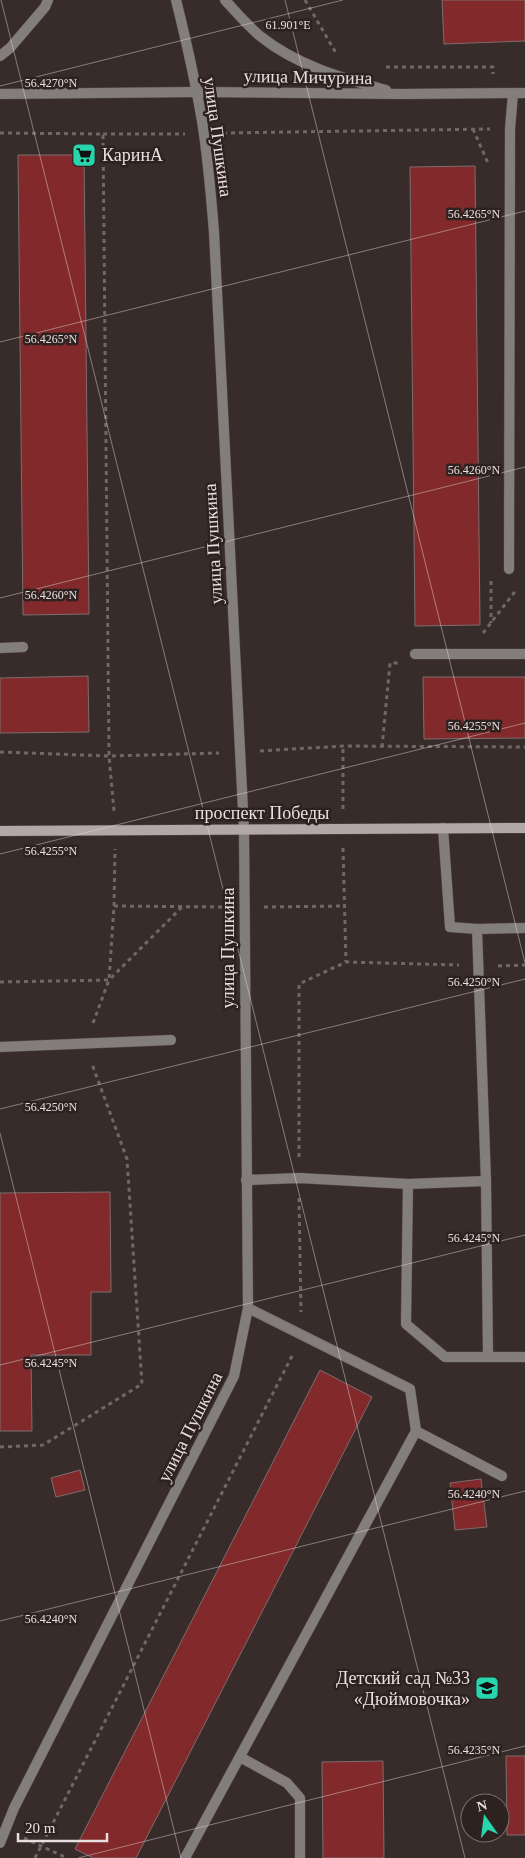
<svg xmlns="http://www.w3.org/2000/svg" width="525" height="1858" font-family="Georgia,serif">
<rect width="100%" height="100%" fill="#382c2b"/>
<g fill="#82292c" stroke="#7c6e6d">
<polygon points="442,0 525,0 525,41 444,44"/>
<polygon points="18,155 84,155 89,614 23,615"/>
<polygon points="475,166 480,625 415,626 410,167"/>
<polygon points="88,676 89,732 0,733 0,678"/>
<polygon points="423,677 525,677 525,738 424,739"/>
<polygon points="110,1192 111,1292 91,1292 91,1355 31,1355 32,1431 0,1431 0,1193"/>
<polygon points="320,1370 372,1397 136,1858 93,1858 75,1849"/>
<polygon points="80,1470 85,1490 56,1497 51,1478"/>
<polygon points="481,1479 487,1527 455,1530 450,1483"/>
<polygon points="506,1756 525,1756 525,1835 507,1835"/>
<polygon points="383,1761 384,1858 323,1858 322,1762"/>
</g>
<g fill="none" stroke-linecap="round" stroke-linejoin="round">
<g stroke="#544948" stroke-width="11">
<g id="service">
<polyline points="509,569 510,129 513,93"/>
<polyline points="0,648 23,647"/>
<polyline points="415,654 525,654"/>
<polyline points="443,828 450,927 477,929 525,928"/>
<polyline points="477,929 486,1181 488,1357"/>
<polyline points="0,1047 171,1040"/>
<polyline points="246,1180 299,1178 408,1184"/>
<polyline points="486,1181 408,1184 406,1324 445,1357 525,1357"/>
<polyline points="416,1431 502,1476"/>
<polyline points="240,1757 287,1783 300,1798 300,1858"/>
<polyline points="185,1858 416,1431 410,1389 248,1308"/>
</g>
</g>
<g stroke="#544948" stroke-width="11">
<g id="tertiary">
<path d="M225 0C236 12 247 25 260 36 296 65 341 78 386 90"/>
<polyline points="0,56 10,48 45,7 48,0"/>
<polyline points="0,94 196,92 401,94 525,93"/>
<path d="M0 1843 14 1808 234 1376 248 1308 244 830 214 232C211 195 208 158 202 121 195 80 186 40 176 0"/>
</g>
</g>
<g stroke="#544948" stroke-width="11">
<polyline id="secondary" points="0,831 525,828"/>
</g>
<g stroke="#716766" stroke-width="3" stroke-dasharray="4 4" stroke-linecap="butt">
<polyline points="305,0 336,53"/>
<polyline points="386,67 493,67 493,74"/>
<polyline points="473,129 488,163"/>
<polyline points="0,133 103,134 109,756 114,811"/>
<polyline points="223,133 490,129"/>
<polyline points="103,134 185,134"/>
<polyline points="491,581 491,623"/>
<polyline points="483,633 517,589"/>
<polyline points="382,747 390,663 398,663"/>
<polyline points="260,751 343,746 525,747"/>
<polyline points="0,752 109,756 219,753"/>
<polyline points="343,809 343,746"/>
<polyline points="343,848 346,962"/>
<polyline points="114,906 225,907"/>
<polyline points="264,907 343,906"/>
<polyline points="498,966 525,965"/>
<polyline points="0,982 109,980 183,906"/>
<polyline points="93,1023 109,980 114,906 115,849"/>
<polyline points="299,1157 299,984 346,962 459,965"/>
<polyline points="299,1198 301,1312"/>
<polyline points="0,1447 43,1445 142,1384 127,1159 92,1064"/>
<polyline points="24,1838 67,1858"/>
<polyline points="35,1858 293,1354"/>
</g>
<use href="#service" stroke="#837d7c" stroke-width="10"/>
<use href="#tertiary" stroke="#837d7c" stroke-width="10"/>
<use href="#secondary" stroke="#b3a8a8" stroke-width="10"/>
</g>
<path fill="none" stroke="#e8e0df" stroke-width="1" stroke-opacity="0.45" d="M1 0 465 1858M285 0 525 963M0 86 343 0M0 342 525 211M0 598 525 467M0 854 525 723M0 1109 525 979M0 1133 181 1858M0 1365 525 1235M0 1621 525 1491M78 1858 525 1746"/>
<defs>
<g id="supermarket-square" transform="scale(1.25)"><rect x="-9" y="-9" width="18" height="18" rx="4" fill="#28d5ad" stroke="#2e2221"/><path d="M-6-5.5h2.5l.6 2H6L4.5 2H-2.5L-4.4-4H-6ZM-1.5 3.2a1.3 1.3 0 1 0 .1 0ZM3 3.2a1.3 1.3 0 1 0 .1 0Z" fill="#111"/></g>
<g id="school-square" transform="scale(1.25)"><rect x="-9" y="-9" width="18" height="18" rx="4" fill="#28d5ad" stroke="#2e2221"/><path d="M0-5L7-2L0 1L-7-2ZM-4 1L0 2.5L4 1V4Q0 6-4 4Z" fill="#111"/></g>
</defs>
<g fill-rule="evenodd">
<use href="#supermarket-square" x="84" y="155"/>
<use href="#school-square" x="487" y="1688"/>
</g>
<g text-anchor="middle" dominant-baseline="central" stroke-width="5" stroke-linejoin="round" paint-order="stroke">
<g font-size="18" fill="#e8e0df" stroke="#2e2221">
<text transform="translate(308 77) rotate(1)">улица Мичурина</text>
<text transform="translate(218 137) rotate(82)">улица Пушкина</text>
<text transform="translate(213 544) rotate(-93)">улица Пушкина</text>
<text x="262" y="813">проспект Победы</text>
<text transform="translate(228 948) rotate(-90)">улица Пушкина</text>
<text transform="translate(190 1427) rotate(-63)">улица Пушкина</text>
</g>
<g font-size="18" fill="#e8e0df" stroke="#2e2221" text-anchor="start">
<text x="102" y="155">КаринА</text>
<text x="470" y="1678" text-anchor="end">Детский сад №33<tspan x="470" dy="21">«Дюймовочка»</tspan></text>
</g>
</g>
<g font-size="12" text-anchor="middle" fill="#e8e0df" stroke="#2e2221" stroke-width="5" stroke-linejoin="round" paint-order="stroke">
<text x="288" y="29">61.901°E</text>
<text x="51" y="87">56.4270°N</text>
<text x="474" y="218">56.4265°N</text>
<text x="51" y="343">56.4265°N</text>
<text x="474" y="474">56.4260°N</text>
<text x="51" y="599">56.4260°N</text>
<text x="474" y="730">56.4255°N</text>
<text x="51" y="855">56.4255°N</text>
<text x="474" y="986">56.4250°N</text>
<text x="51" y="1111">56.4250°N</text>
<text x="474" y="1242">56.4245°N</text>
<text x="51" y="1367">56.4245°N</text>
<text x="474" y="1498">56.4240°N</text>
<text x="51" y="1623">56.4240°N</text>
<text x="474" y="1754">56.4235°N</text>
</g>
<g transform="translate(485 1818) rotate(346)"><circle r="24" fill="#2e2221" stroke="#786e6d"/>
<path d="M0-4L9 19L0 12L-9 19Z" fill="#28d5ad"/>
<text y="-8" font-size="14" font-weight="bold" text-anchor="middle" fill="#e8e0df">N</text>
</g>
<path d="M18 1833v8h89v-8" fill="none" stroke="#e8e0df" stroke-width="2.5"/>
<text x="25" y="1833" font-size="15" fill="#e8e0df" stroke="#2e2221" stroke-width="4" paint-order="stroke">20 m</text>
</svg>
